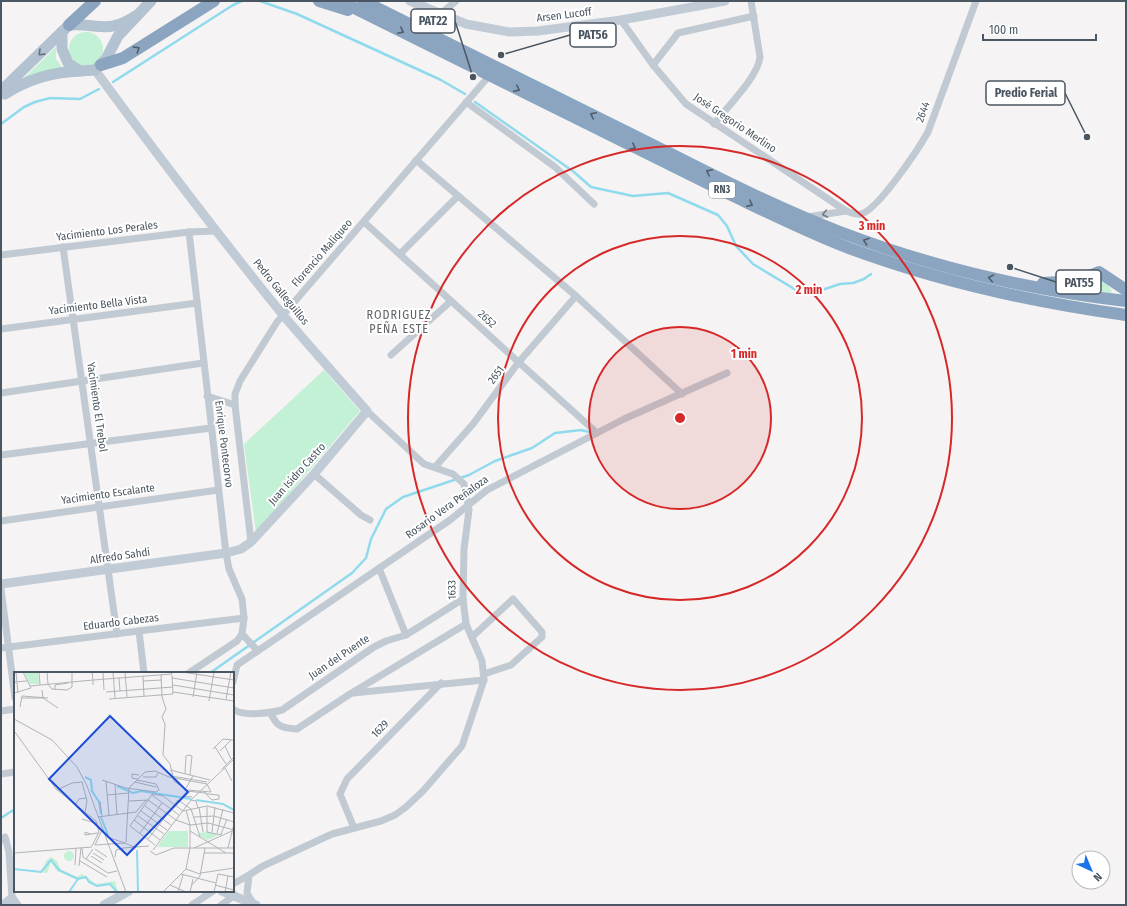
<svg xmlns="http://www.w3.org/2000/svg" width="1127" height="906" font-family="'Fira Sans Condensed',sans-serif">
<rect width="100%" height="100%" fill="#f5f3f3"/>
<g fill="#c3f1d5">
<circle cx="86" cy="49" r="17"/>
<polygon points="56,47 56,59 62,67 24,78"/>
<polygon points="1102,277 1112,291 1111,293 1075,288"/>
<polygon points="324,370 360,411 256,533 244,444"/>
</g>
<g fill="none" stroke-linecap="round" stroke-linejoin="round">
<g stroke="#90daee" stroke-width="2.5">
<polyline points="260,1 297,14 441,80 465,94"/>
<polyline points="113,82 233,5 242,1"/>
<polyline points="475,102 574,172 591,187 633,196 668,193 718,215 727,226 736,246 753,264 801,293 813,293 840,284 853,283 864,279 871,274"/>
<polyline points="1,124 24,107 35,102 50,98 80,99 99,89"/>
<polyline points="210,673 352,573 366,558 371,539 386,509 403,497 469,475 495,461 532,448 555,433 581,430 593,433"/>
<polyline points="1,818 15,809"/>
</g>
<g stroke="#c1cad2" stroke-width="7">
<polyline points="439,15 456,1"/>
<path d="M621 20 653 65 686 104 846 211C851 213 855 215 861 214 878 210 919 148 928 132L976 1"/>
<polyline points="653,65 678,33 754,16"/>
<polyline points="466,102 555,167 594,204"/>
<path d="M714 124C727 107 758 77 760 57L751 1"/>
<polyline points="416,160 576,296 682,394"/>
<polyline points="807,217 846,211"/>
<polyline points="364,222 597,433"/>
<polyline points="189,232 226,553 229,569 242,599 244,618 242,634 258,651"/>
<polyline points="63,247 117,634"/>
<polyline points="400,254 458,196"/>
<polyline points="1,255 189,232 216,231"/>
<polyline points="1,329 197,303"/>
<polyline points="391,355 451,301"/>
<polyline points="1,393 203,363"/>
<polyline points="207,396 235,405"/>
<polyline points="1,455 211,428"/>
<polyline points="435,467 473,424 518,363 576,296"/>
<polyline points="314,474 361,515 370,520"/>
<polyline points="1,521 218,490"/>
<polyline points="251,542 235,405 235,394 240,381 277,322 489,76"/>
<polyline points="379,568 406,635"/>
<polyline points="1,589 15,698"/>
<polyline points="139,631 144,673"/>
<polyline points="472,637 513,599 542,632 542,637 511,665 484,674"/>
<polyline points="1,648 244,618"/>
<polyline points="189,673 237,641 242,634"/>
<polyline points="233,682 237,665 450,520 487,490 624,419 727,373"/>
<polyline points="353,693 484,680"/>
<path d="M233 709C242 717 271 713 282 710L374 647 386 641 406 635 463 599"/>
<polyline points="1,711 15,709"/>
<path d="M271 713C276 727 283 728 297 729L350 694 466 624"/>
<polyline points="1,774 15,772"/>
<polyline points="354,828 340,794 347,779 441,683"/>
<polyline points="1,840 5,837 9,852 12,898"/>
<polyline points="233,884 249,875"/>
<polyline points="253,903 247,893 249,875 263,866 332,834 381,821 395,815 406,807 423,791 462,746 484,680 482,661 466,624 463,599 464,549 469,510 464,484 453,474 424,464 367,411"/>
<polyline points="192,905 213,891"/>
<polyline points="221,905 235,895"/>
</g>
<g stroke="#c1cbd6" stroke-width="9">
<polyline points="410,1 466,24 510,32 538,31 621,20 725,1"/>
<path d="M1 584 226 553 241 549 251 542 314 474 367 411C339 379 310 347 283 315 218 235 156 153 95 70"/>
<polyline points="222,891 256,905"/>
<polyline points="3,905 12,898 17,905"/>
<polyline points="104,905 129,891"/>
</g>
<g stroke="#b3c2d1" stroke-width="11">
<polyline points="62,32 62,49 68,63 80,71 95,70 106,59 118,36 151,1"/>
<path d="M1 91 69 25C100 23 107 35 137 15"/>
<path d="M5 94C28 79 53 72 80 71"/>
</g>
<g stroke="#8ba5c1" stroke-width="12">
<polyline points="319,1 348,10"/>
<path d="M340 1 725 192C765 211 805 231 846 247 937 281 1031 302 1126 315"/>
<path d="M363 1C450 44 536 87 623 130 694 165 766 204 840 232 932 267 1029 290 1126 301"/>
<polyline points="69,25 95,1"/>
<polyline points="101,65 123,58 214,1"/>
<polyline points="1043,283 1077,281 1099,272 1126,290"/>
</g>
</g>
<defs><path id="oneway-chevron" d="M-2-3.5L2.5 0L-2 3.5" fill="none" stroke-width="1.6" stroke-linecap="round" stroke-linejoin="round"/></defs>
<g stroke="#505e6b">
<use href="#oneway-chevron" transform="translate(401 31) rotate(27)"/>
<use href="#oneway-chevron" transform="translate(137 49) rotate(-32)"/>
<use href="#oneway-chevron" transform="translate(517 89) rotate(26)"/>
<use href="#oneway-chevron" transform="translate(593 115) rotate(-154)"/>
<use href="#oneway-chevron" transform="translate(633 147) rotate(26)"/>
<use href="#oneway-chevron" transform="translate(709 172) rotate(-154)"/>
<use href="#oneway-chevron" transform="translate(750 204) rotate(26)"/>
<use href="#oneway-chevron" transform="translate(866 241) rotate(-161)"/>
<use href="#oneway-chevron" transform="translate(991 278) rotate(-168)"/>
</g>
<use stroke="#64717d" href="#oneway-chevron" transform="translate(41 53) rotate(136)"/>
<use stroke="#6e7983" href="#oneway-chevron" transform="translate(825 214) rotate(170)"/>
<circle cx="680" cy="418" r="91" fill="#d62828" fill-opacity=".12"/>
<g fill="none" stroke="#d62828" stroke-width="2">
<circle cx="680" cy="418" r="91"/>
<circle cx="680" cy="418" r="182"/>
<circle cx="680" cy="418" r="272"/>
</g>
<g text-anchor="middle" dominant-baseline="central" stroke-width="4" stroke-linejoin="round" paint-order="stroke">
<rect fill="#fff" stroke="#808990" stroke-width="1" x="709" y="182" width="26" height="16" rx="3"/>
<g font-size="10" font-weight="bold" fill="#4a5661">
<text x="722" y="190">RN3</text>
</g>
<g font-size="11" fill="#4a5661" stroke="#fff">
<text transform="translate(564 15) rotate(-7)">Arsen Lucoff</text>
<text transform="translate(923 112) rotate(-70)">2644</text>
<text transform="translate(735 123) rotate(34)">José Gregorio Merlino</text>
<text transform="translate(107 231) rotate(-7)">Yacimiento Los Perales</text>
<text transform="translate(322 253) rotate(-49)">Florencio Maliqueo</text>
<text transform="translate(281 292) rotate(51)">Pedro Galleguillos</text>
<text transform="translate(98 305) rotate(-7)">Yacimiento Bella Vista</text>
<text transform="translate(487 319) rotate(43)">2652</text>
<text transform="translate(496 375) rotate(-54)">2651</text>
<text transform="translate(97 407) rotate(82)">Yacimiento El Trebol</text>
<text transform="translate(224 444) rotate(83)">Enrique Pontecorvo</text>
<text transform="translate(297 474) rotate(-48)">Juan Isidro Castro</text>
<text transform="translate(108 494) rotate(-8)">Yacimiento Escalante</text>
<text transform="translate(447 507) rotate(-36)">Rosario Vera Peñaloza</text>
<text transform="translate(120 556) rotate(-8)">Alfredo Sahdi</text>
<text transform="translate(452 590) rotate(-91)">1633</text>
<text transform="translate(121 622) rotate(-7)">Eduardo Cabezas</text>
<text transform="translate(339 657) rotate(-34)">Juan del Puente</text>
<text transform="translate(380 729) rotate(-46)">1629</text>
</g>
<g font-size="12" letter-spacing="1" fill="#5f6368" stroke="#fff">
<text x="399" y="315">RODRIGUEZ<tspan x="399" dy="14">PEÑA ESTE</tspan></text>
</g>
</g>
<g transform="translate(14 672)">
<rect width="220" height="220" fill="#f5f3f3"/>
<path d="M10 0H24L25 12H16ZM155 159H174V175H143ZM193 160 205 163 193 168 186 164 185 161ZM50 184a5 5 0 1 1 10 0a5 5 0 1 1-10 0ZM37 185 43 189 47 198 63 205 68 202 82 212 101 209 104 220 96 213 82 214 71 206 63 208 43 199 37 190 33 201 5 198 28 199 32 189Z" fill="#c3f1d5"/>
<path fill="none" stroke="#90daee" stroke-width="2" d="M71 105 77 108 78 119 85 130 87 142M103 114 119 121 127 119 177 127M182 128 209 132 220 138M87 145 94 163M123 178 124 220M0 197 27 200 37 188 45 198 64 207 72 205 75 210 83 214 96 212 103 220M55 220 64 207"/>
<path fill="none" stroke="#b1b4b9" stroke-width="1" d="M2 0 4 21M25 0 26 13M33 0 34 12 38 17M78 0 79 8 158 2 157 0M89 0 90 18M99 0 101 26M111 0 113 25M168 0 220 8M147 3 148 25 152 37 148 45 151 52 149 83 156 92 160 109 173 118M129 4 130 24M105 6 106 19M158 6 220 16M129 9 148 8M0 10 13 9M159 13 220 23M16 14 79 8V13M38 17 53 18 58 15V0M28 18 29 26 44 36M41 18V13L54 11M92 20 159 15M159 20 220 29M0 21 17 16 9 0M179 25 183 0M8 26H29M95 27 159 22 158 3M212 27 217 0M195 29 200 0M6 35 8 24 34 26M0 47 38 68 63 95 73 114 112 220M1 60 42 117 82 149 85 160 78 174M211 74 217 87M201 75 212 92M199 77 209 67 220 68M206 79 217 68M211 96 218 109M208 97 220 85M156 98 196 108M171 102 172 84 175 83 178 84 176 103M157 104 193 110M129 105H142L144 101M155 105 193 112 197 120 173 118M123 107 118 106V102L125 103M88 108 112 116 142 120 145 118 142 112 123 108M92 109 95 144M121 110 142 115M101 112 103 143M115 116 131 100 141 99 155 105M172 116 179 104M43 118 58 111 68 110 73 129 71 140M173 119 191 121 192 122H194L204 123H205V127L198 128 192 122 191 120M173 119 169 124 178 125M139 122 149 124 169 139 193 134 220 141M93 123 115 121M138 123 165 143M177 128 182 129 184 136M86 129 88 144M115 129 134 128 162 148 176 153 194 151 220 158M61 133 65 127 72 126M131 134 157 153M185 135 189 160M127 139 153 158M124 144 150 162M84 145 122 140 132 128M180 145 200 144 220 150M68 147 84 152M120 148 146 168M116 154 139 121M116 154 141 173M176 159 212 181M193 160V135M193 160 208 163M198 160 201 135M126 161 148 131M203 161 209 137M76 162 71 160V163L84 161M207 162 213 147M93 165 111 171M134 167 164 128 177 137 186 165M112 170 115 116M81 173 111 171 122 176M81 173 88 158M68 176 69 185 72 187 94 201 103 199M109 176 135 174M180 176 218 159M214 176 220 152M81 177 93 185M139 178 177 128 220 87M136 179 142 183 160 176H220M0 181 78 175M79 181 90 188M190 181H220M77 184 88 191M101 185 102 178 110 176M72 187 79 177M66 189 93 205M61 193 62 176M65 194 67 176M172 197 186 202M187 201 220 196M167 202 202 211M156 213 172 220M178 213 186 204 191 176M201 213 220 218M149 220 172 197 176 176V153L172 138M164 220 169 203M176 220 179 207M200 220 204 202 220 205M211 220 214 204"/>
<path fill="#1d4ed8" fill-opacity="0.15" stroke="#1d4ed8" stroke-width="2" d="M96 44 174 120 113 183 35 107Z"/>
<rect width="220" height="220" fill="none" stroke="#4a5661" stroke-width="2"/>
</g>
<circle cx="680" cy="418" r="6" fill="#d62828" stroke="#fff" stroke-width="2"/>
<g font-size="12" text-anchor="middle" font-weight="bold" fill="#d62828" stroke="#fff" stroke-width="4" stroke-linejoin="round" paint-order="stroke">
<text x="872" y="230">3 min</text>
<text x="809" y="294">2 min</text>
<text x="744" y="358">1 min</text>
</g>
<path fill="none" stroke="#4a5661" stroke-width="1.5" d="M473 77L455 21M501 55L570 35M1087 137L1065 93M1010 267L1056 282"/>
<g fill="#4a5661" stroke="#fff" stroke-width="1.5">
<circle cx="473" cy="77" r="4"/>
<circle cx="501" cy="55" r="4"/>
<circle cx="1087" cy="137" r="4"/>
<circle cx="1010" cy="267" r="4"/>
</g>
<g fill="#fff" stroke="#4a5661" stroke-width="1.5">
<rect x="411" y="9" width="44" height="24" rx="4"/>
<rect x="570" y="23" width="46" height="24" rx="4"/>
<rect x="986" y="81" width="79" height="24" rx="4"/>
<rect x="1056" y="270" width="45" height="24" rx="4"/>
</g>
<g font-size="12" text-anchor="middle" font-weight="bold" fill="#4a5661">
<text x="433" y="25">PAT22</text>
<text x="593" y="39">PAT56</text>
<text x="1026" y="97">Predio Ferial</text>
<text x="1079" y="287">PAT55</text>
</g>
<rect width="1127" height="906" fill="none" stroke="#4a5661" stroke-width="4"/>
<g transform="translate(1091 870) rotate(136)"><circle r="19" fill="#ffffff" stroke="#b7bbc0"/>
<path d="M0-3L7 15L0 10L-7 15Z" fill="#1a73e8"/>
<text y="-6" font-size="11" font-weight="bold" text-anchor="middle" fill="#4a5661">N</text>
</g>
<path d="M983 34v6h113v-6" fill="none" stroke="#4a5661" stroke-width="2"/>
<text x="989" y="34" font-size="12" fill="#4a5661" stroke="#ffffff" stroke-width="3" paint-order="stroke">100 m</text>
</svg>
